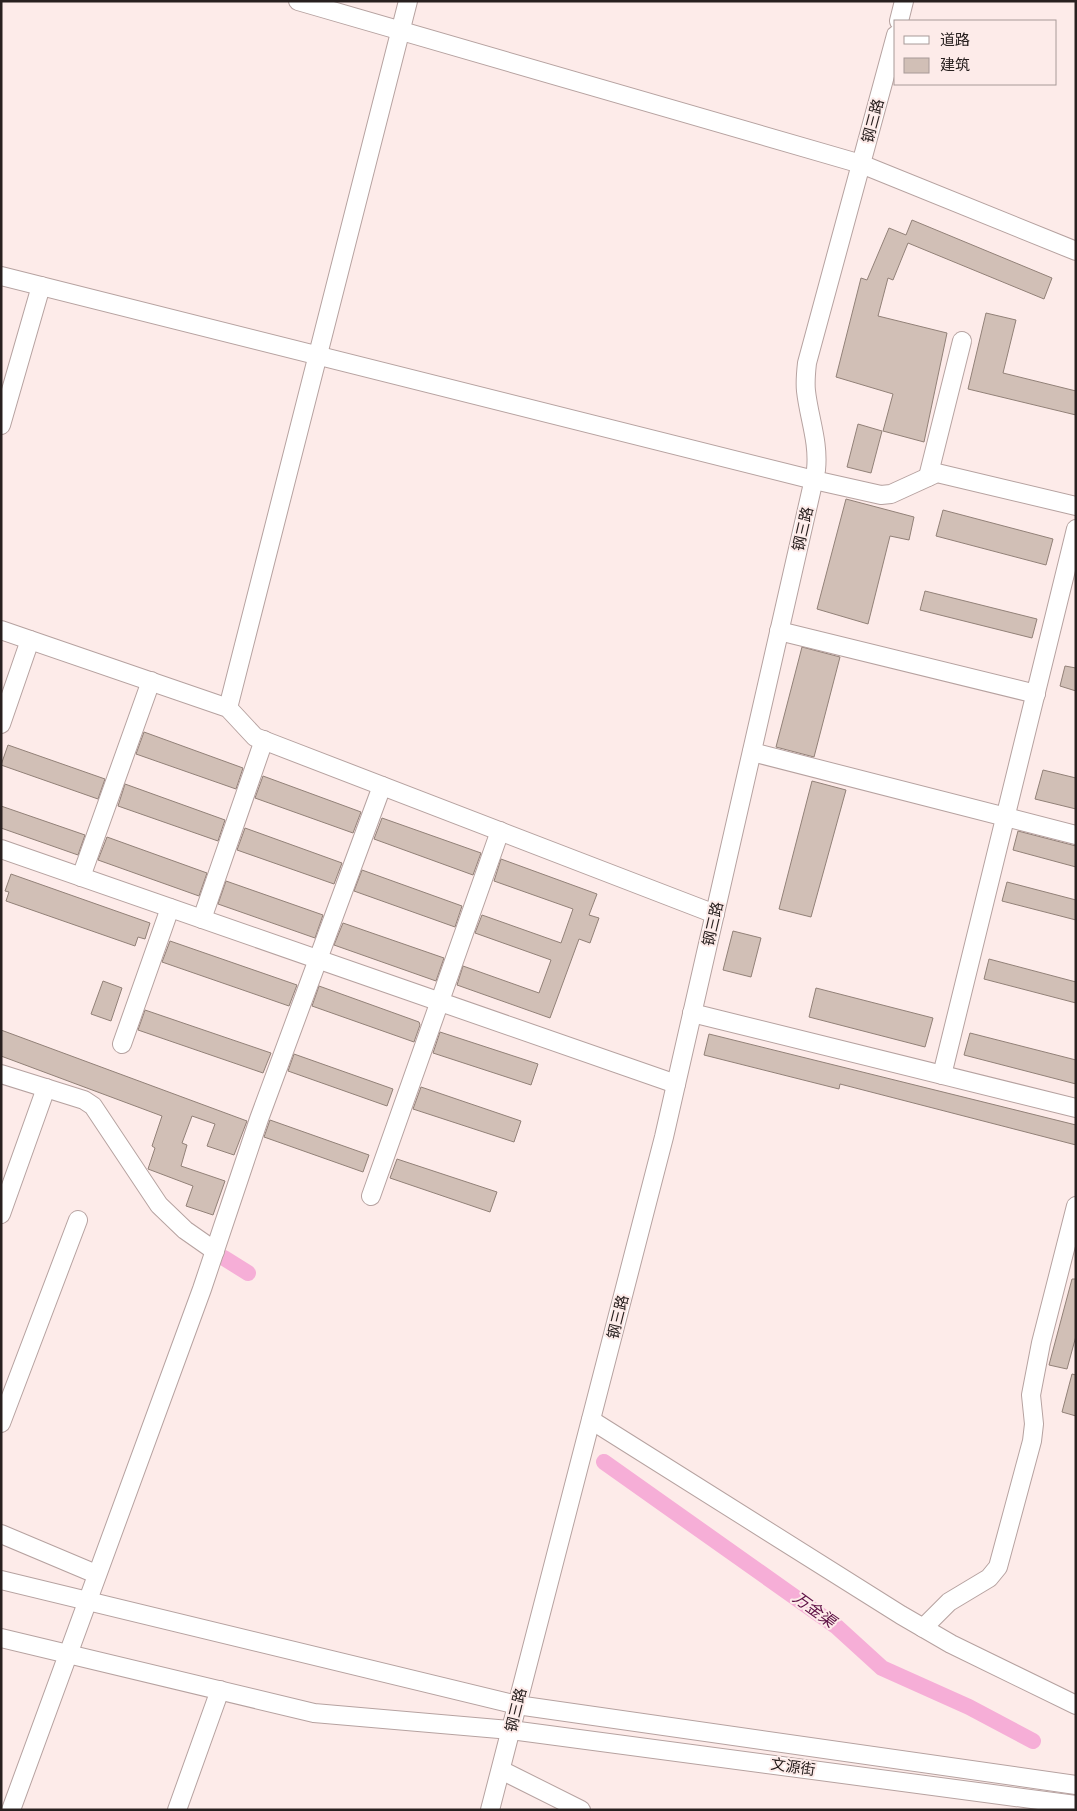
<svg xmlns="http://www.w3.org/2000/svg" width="1077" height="1811" font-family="Signika,'Noto Sans SC',sans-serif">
<rect width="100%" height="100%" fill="#fdebe9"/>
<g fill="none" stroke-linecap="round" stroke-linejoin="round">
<g stroke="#f6aed7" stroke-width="16">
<polyline points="224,1258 248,1273"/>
<polyline points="604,1462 837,1627 882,1668 969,1707 1033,1741"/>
</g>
</g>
<g fill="#d1bfb6" stroke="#928178">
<polygon points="912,220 1052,278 1044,299 908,243 893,280 888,278 878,316 947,333 924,442 883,431 893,394 836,377 861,278 867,280 889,228 906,235"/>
<polygon points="986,313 1016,320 1003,373 1076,391 1076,415 968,389"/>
<polygon points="858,424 882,431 871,473 847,467"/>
<polygon points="846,499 914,517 909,540 890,536 868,624 817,609"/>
<polygon points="943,510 1053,539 1046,565 936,536"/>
<polygon points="925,591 1037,619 1032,638 920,610"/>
<polygon points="802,647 840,657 814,757 776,747"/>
<polygon points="1065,666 1076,668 1076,691 1060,686"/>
<polygon points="144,732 243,768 236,789 136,754"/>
<polygon points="8,745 105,779 98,799 1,765"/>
<polygon points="1043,770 1076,778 1076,809 1035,799"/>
<polygon points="263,776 361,812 353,833 255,798"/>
<polygon points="812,781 846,790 811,917 779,909"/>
<polygon points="125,784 225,820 218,841 118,806"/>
<polygon points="1,806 85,835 78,855 1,828"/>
<polygon points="382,818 481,853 473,875 374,839"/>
<polygon points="245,828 342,863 334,884 237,850"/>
<polygon points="1018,831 1076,846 1076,867 1013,850"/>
<polygon points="107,837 207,873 199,896 98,860"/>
<polygon points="501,859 597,894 589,915 599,918 590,943 579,939 550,1018 457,985 463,966 539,993 551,960 475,933 482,915 561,943 573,909 494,881"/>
<polygon points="362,870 462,906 455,927 354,891"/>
<polygon points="11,874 150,923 145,939 138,937 135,946 6,901 9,892 5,891"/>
<polygon points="226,881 323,915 315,938 218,904"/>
<polygon points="1007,882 1076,900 1076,920 1002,901"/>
<polygon points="343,923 444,958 436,981 334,945"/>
<polygon points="733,931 761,938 751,977 723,970"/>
<polygon points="170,941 297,985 289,1006 162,962"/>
<polygon points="989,959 1076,982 1076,1003 984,979"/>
<polygon points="103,981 122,988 111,1021 91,1014"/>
<polygon points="319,986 419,1022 420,1025 414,1042 312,1006"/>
<polygon points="816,988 933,1018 925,1047 809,1017"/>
<polygon points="145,1010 271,1053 263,1073 138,1030"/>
<polygon points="1,1030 247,1121 234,1155 207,1146 215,1124 192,1116 182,1143 187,1145 181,1166 225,1181 213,1215 186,1206 193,1186 148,1169 155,1148 152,1146 162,1116 1,1056"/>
<polygon points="440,1032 538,1064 531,1085 433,1053"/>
<polygon points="970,1033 1076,1060 1076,1084 964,1055"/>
<polygon points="709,1034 1076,1125 1076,1145 840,1084 839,1089 704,1055"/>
<polygon points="294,1054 393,1089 387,1106 288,1071"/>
<polygon points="421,1087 521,1121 514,1142 413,1109"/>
<polygon points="270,1120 369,1155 363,1172 264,1137"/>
<polygon points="397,1159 497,1192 490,1212 390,1178"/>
<polygon points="1072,1279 1076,1279 1076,1336 1067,1369 1049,1365"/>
<polygon points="1072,1374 1076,1375 1076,1416 1062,1412"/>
</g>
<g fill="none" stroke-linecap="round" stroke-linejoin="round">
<g stroke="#b6a2a0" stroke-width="20">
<g id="minor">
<polyline points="298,1 861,164 1076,251"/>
<polyline points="899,21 904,1"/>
<polyline points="1,276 814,480 881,495 891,494 937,473 1076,506"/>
<polyline points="1,425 41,286"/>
<polyline points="928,477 962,341"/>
<polyline points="1,630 228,708 255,737 715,914"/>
<polyline points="779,631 1036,694"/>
<polyline points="228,708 408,1"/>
<polyline points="1,724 30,640"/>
<polyline points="752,752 1076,835"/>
<polyline points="1,849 676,1084"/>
<polyline points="81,877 151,681"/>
<polyline points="202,919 264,740"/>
<polyline points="692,1013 1076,1108"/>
<polyline points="122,1044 170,908"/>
<polyline points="1,1074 84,1100 93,1106 159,1205 185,1230 215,1251"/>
<polyline points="942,1075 1076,529"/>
<polyline points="371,1196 500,831"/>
<polyline points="1,1214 46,1088"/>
<polyline points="591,1420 901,1615 951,1644 1076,1705"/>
<polyline points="1,1423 78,1220"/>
<polyline points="1,1534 96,1574"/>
<polyline points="1,1580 517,1705 1076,1785"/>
<polyline points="923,1628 949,1602 989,1578 998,1567 1032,1441 1034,1424 1031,1395 1041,1343 1076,1206"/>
<polyline points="1,1638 314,1713 511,1730 1076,1805"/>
<polyline points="501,1770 581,1810"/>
<polyline points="11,1810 202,1289 259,1119 382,786"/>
<polyline points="177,1810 220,1690"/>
<path d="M490 1810 664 1137 816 470C819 442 809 418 806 391 805 382 806 372 807 363L896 35"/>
</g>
</g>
<use href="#minor" stroke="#fff" stroke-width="18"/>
</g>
<g text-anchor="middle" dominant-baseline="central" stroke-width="4" stroke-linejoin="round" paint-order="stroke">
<g font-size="15" fill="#28201f" stroke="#fdebe9">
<text transform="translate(873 121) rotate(-75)">钢三路</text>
<text transform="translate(803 529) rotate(-77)">钢三路</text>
<text transform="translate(713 924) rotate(-77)">钢三路</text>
<text transform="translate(618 1317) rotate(-76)">钢三路</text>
<text transform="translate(516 1710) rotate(-76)">钢三路</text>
<text transform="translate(793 1767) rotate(8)">文源街</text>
</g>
<g font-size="16" font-style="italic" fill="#5d1044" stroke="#fdebe9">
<text transform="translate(814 1610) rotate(36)">万金渠</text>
</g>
</g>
<rect width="1077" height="1811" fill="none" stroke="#28201f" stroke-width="5"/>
<rect x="894" y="20" width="162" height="65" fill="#fdebe9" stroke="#a89a98"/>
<rect x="904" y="36" width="25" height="8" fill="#ffffff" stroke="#a89a98"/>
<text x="940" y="45" font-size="15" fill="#28201f">道路</text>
<rect x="904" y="58" width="25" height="15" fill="#d1bfb6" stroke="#a89a98"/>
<text x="940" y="70" font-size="15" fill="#28201f">建筑</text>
</svg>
